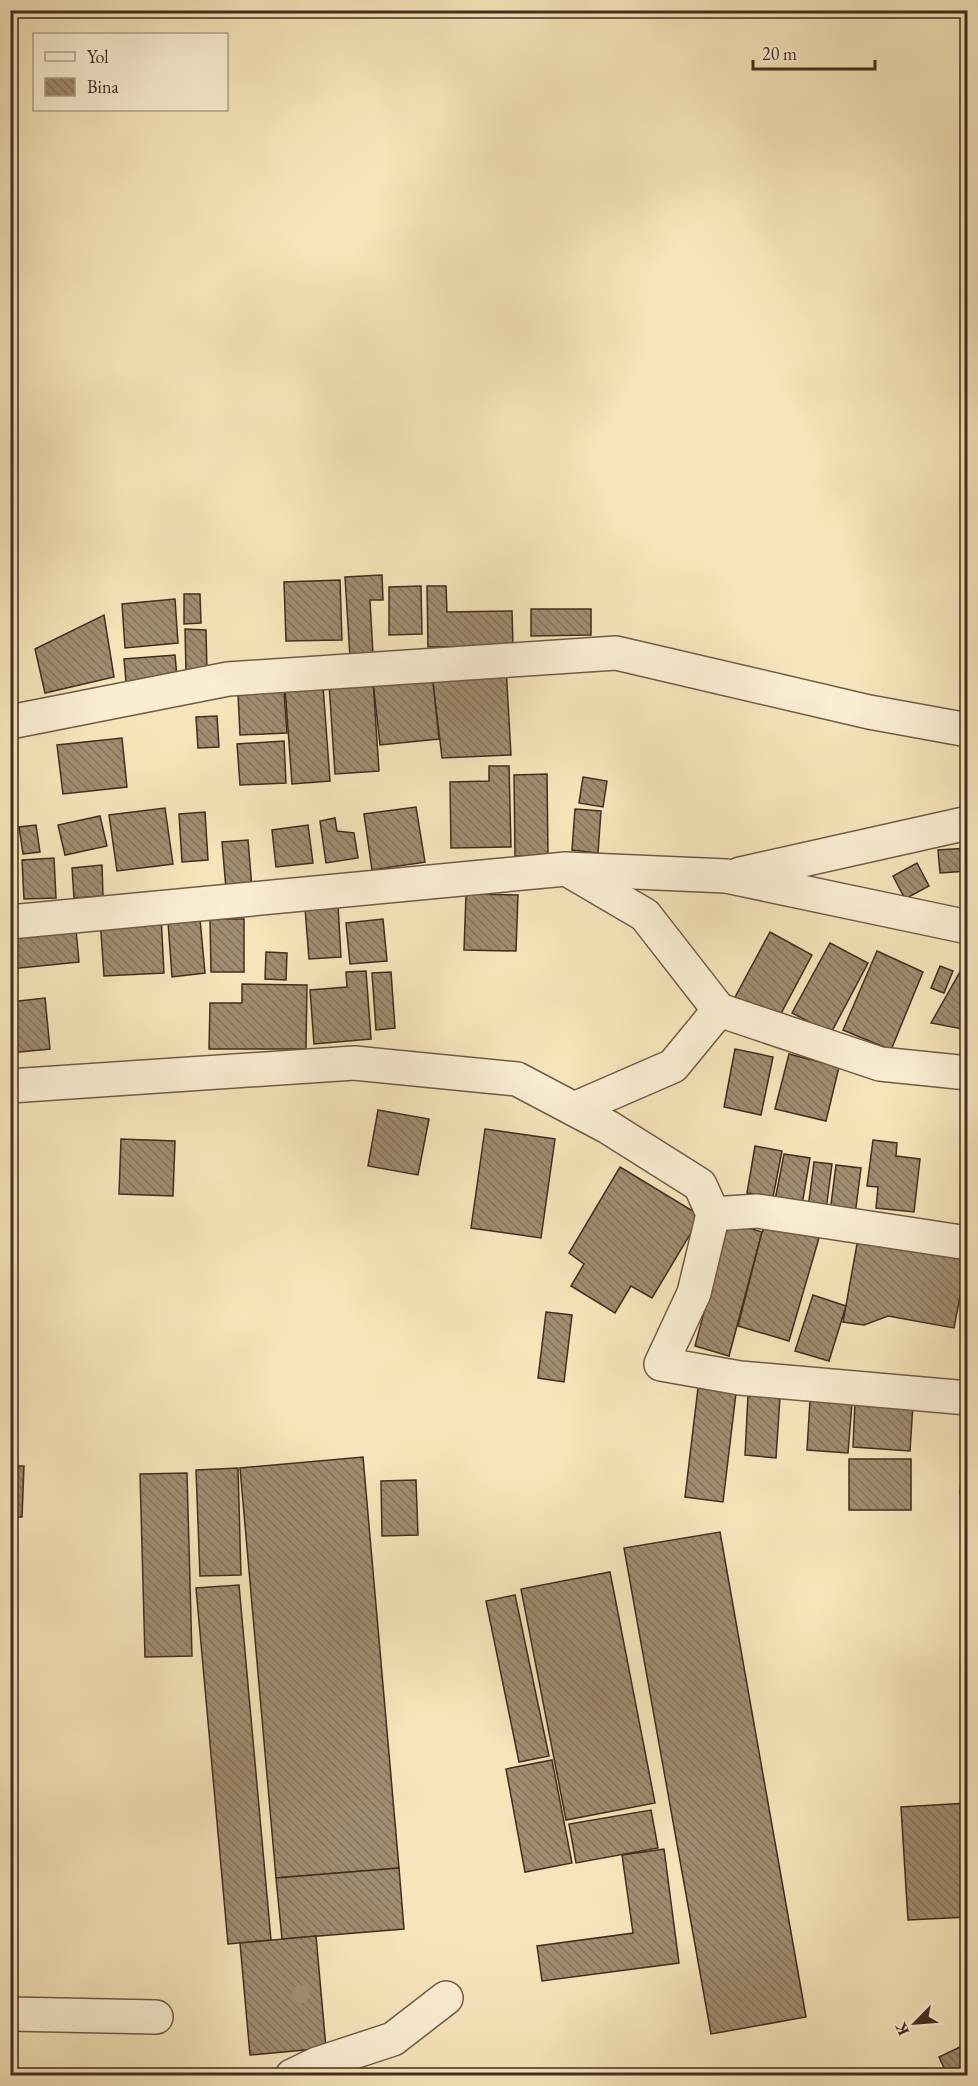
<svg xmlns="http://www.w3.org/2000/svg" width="978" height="2086" font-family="'EB Garamond',serif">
<defs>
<pattern id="building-back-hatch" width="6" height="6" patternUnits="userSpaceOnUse" patternTransform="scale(1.5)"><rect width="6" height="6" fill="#a08c6f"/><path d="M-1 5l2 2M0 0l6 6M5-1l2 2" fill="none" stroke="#84735b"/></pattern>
</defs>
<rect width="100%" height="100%" fill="#f6e4ba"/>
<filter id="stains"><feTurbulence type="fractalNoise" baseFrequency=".00333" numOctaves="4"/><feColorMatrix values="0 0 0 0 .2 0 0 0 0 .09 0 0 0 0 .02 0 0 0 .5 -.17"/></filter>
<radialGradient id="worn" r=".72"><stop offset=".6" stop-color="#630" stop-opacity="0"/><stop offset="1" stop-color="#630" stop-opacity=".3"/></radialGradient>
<g fill="url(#building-back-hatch)" stroke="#432d1e" stroke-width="1.5">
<polygon points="382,575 383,600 370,600 373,655 350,657 345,577"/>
<polygon points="340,580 342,640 286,641 284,582"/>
<polygon points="421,586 422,634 389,635 389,587"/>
<polygon points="427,586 446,586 447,612 512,611 513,646 428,647"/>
<polygon points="184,594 200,594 201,623 184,624"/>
<polygon points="175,599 178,643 125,648 122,604"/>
<polygon points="531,609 591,609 591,635 531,636"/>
<polygon points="104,615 114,677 45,693 35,649"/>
<polygon points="185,629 206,630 207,673 186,673"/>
<polygon points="175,655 177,677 126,682 124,659"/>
<polygon points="506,667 511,755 442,758 432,674"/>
<polygon points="432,674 439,739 380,745 373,681"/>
<polygon points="373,681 379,771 335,774 329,684"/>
<polygon points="323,686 330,781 292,784 285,688"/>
<polygon points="284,691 287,733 240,735 238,694"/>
<polygon points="217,716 219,747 198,748 196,717"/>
<polygon points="122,738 127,787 63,794 57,745"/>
<polygon points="284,741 286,783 240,785 237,744"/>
<polygon points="489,766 509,766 511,847 451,848 450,782 489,781"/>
<polygon points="547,774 548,856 515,856 514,775"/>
<polygon points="583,777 607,781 603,807 579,803"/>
<polygon points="416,807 425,862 372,870 364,814"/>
<polygon points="165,808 173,864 117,871 109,815"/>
<polygon points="575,809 601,811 598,853 572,850"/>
<polygon points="205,812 208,860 182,862 179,814"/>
<polygon points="100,816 107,846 65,855 58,825"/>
<polygon points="335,818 337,831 354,833 358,858 326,863 320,821"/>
<polygon points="36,825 40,852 23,854 19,827"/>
<polygon points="308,825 313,863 276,867 272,830"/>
<polygon points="10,830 12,830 16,861 10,862"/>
<polygon points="248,840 252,888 226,889 222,842"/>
<polygon points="968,848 968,871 940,873 938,850"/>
<polygon points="54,858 56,898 24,899 22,860"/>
<polygon points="917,863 929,886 905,899 893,876"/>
<polygon points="10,864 17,898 10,899"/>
<polygon points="102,865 103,896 74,898 72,868"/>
<polygon points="466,894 518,895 516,951 464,950"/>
<polygon points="338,905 341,957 309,959 305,908"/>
<polygon points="161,916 164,973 104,976 100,919"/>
<polygon points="200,919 205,973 172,977 168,922"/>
<polygon points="210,919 244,919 244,972 211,972"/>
<polygon points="383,919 387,961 350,964 346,923"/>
<polygon points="76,930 79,962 10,969 10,936"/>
<polygon points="770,932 812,955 776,1023 733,1001"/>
<polygon points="830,943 868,963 831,1033 792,1013"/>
<polygon points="877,951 923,972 891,1050 843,1030"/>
<polygon points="266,952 287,953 286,980 265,979"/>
<polygon points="965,963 968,963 968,1049 963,1049 963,1029 931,1023"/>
<polygon points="940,966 953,971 944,993 931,988"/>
<polygon points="366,971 371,1039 314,1044 310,990 347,987 346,972"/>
<polygon points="391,972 395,1028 376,1030 372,973"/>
<polygon points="242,984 307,985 306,1049 209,1049 210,1003 242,1003"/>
<polygon points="45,998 50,1049 10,1053 10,1002"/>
<polygon points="735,1049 773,1057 761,1115 724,1107"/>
<polygon points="789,1054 839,1067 826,1121 775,1109"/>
<polygon points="378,1110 429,1119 418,1175 368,1166"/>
<polygon points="485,1129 555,1139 541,1238 471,1228"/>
<polygon points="121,1139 175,1141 173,1196 119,1194"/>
<polygon points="873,1140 897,1143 896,1156 920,1159 914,1212 876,1208 878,1187 867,1186"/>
<polygon points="755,1146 782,1151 773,1197 747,1193"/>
<polygon points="784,1154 810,1158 802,1205 775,1200"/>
<polygon points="814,1162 832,1164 826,1210 808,1208"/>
<polygon points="836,1165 861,1168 855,1215 830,1212"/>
<polygon points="620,1167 701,1216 652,1298 631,1286 615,1313 571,1286 584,1264 569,1253"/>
<polygon points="728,1222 762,1232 729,1356 695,1346"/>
<polygon points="768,1223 819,1238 789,1341 738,1326 762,1232"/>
<polygon points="859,1233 968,1255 954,1328 888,1316 864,1325 843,1322"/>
<polygon points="968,1269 968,1363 962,1363"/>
<polygon points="813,1295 846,1306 829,1361 795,1351"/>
<polygon points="546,1312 572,1315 564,1382 538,1378"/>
<polygon points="698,1388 736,1393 723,1502 685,1497"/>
<polygon points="748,1395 780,1397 776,1458 745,1455"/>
<polygon points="810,1400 852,1403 848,1453 807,1450"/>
<polygon points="855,1401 913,1404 910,1451 853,1447"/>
<polygon points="964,1418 968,1418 968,1494 960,1494"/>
<polygon points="363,1457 399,1868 276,1878 240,1468"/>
<rect x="849" y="1459" width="62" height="51"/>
<polygon points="10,1466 24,1466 22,1517 10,1517"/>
<polygon points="238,1468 241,1575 200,1576 196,1470"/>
<polygon points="187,1473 192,1656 145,1657 140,1474"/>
<polygon points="416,1480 418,1535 382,1536 381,1481"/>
<polygon points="720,1532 806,2017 711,2034 624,1548"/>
<polygon points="610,1572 655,1803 566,1820 521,1589"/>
<polygon points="239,1585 271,1940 228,1944 196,1588"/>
<polygon points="515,1595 549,1756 519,1762 486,1601"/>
<polygon points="552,1760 572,1863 525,1872 506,1769"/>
<polygon points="968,1803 968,1917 908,1920 901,1807"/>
<polygon points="651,1810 658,1848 576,1863 569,1824"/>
<polygon points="664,1849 679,1963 542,1981 537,1946 633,1933 622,1855"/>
<polygon points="399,1868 404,1929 282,1939 276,1878"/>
<polygon points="316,1936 326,2048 250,2055 240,1943"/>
<polygon points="960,2047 968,2063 968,2076 948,2076 939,2057"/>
</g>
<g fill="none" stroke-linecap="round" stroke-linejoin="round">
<g stroke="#705b45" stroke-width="36">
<g id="minor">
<polyline points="10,722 228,679 616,653 869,712 968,730"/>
<polyline points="570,871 645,915 719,1010 673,1066 574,1109"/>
<polyline points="740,874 968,823"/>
<polyline points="10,922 566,869 726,876 968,927"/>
<polyline points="719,1010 880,1064 968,1073"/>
<polyline points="10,1086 354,1063 517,1079 608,1127 700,1185 713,1214 694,1293 661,1364 740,1378 968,1398"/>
<polyline points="713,1214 757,1211 968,1243"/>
<polyline points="10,2014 156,2017"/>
<polyline points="292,2076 317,2064 393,2039 446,1998"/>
</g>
</g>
<use href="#minor" stroke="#f9edd2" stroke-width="33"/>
</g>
<circle fill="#a49072" cx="301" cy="1994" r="9"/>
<rect width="978" height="2086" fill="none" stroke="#f6e4ba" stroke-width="36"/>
<rect x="12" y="12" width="954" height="2062" fill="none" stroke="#432d1e" stroke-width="3"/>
<rect x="18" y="18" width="942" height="2050" fill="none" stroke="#432d1e" stroke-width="1.5"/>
<rect x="33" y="33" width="195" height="78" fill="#f9edd2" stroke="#b0a08a" stroke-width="1.5"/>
<rect x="45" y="52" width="30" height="9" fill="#f9edd2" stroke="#b0a08a" stroke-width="1.5"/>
<text x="87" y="63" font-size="18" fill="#432d1e">Yol</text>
<rect x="45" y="78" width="30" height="18" fill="url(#building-back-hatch)" stroke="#b0a08a" stroke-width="1.5"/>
<text x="87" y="93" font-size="18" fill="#432d1e">Bina</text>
<g transform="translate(915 2023) rotate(245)" stroke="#f9edd2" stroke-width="4.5" paint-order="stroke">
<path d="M0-4.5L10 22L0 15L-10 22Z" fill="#432d1e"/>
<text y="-9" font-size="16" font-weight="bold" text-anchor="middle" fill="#432d1e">K</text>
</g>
<path d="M753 60v9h122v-9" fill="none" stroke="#432d1e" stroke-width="3"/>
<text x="762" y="60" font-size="18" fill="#432d1e" stroke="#f9edd2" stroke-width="4.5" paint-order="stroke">20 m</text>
<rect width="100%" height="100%" filter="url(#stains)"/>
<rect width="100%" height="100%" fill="url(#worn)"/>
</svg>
